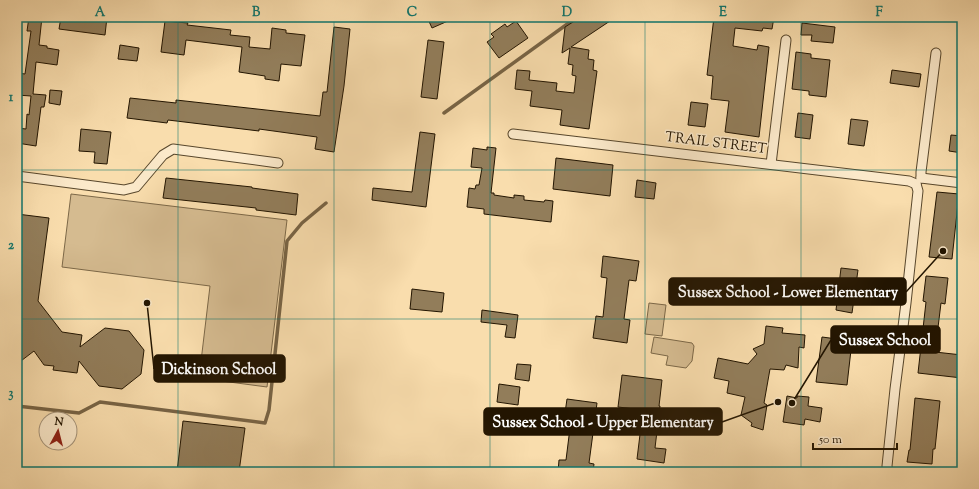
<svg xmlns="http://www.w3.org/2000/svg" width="979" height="489" font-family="'Sorts Mill Goudy',serif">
<rect width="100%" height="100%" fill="#f9ddad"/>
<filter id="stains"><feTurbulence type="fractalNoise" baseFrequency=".005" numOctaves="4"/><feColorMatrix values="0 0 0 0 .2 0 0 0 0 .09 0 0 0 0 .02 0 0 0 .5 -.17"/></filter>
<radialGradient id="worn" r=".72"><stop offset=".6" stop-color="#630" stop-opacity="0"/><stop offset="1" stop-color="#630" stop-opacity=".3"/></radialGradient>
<g fill="#d5bb90" stroke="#7c6848">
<polygon points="71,194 287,220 267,387 199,378 210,286 62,267"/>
<polygon points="649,303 666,305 662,336 645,334"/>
<polygon points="654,337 692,343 694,346 692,361 686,368 666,365 668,356 651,353"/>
</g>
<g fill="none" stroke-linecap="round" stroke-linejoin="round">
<g stroke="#786445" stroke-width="3.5">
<polyline points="444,113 577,17"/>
<polyline points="17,406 79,413 100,402 265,423 269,410 287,241 302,223 326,203"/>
</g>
</g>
<g fill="#927d5a" stroke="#231501">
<polygon points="29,17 42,17 39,45 47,46 47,48 59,50 57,65 36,62 33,94 46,95 44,107 41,107 36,146 17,143 17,128 26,129 27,114 29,115 31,96 17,95 17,73 25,74 31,31 27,31"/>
<polygon points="61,17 107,17 105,35 59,29"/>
<polygon points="427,17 457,17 432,28"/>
<polygon points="581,17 616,17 571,47 589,50 588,59 594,60 593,70 597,71 589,129 560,125 562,110 530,106 532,91 515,89 517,70 530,71 529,80 557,83 556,91 574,93 576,76 572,75 573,65 568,64 570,48 562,53 565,27"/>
<polygon points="714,17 774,17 772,29 763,28 762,31 735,28 733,46 757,50 758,45 769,47 759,137 725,132 729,101 711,99 713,76 707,75"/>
<polygon points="165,21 188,23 187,25 231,30 230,35 250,37 249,47 270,49 272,28 286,30 286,33 305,35 301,66 281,64 279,81 265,79 265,76 239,72 242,47 186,40 184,55 161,52"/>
<polygon points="516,21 528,38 499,58 487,42 494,37 491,34 505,24 507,27"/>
<polygon points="802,23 835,27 833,43 811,41 812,35 801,35"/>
<polygon points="334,27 350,29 344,86 334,152 315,149 317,137 259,129 259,131 168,120 167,123 127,118 130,98 176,103 176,100 320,116 323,92 327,92"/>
<polygon points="428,40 444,42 437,99 421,97"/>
<polygon points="120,45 139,48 137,61 118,59"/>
<polygon points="796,52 811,54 811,58 830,60 826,97 809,95 809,91 792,89"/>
<polygon points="892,70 921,74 919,87 890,83"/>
<polygon points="50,90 62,91 60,105 49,103"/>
<polygon points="691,102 708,104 705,127 688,125"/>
<polygon points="798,113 813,115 810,139 795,137"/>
<polygon points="851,119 868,121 864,146 848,144"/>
<polygon points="81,129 111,132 107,164 94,163 95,152 79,151"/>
<polygon points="420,132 435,134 426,207 372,200 373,188 412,192"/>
<polygon points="951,135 962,136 962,153 949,151"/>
<polygon points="487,147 496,148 491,193 494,193 494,195 514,198 514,195 524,196 524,200 544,202 545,200 553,201 551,222 484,214 484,209 467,207 469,188 475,189 476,185 479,185 482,168 471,167 473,148 487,150"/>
<polygon points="556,158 613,165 610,196 553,189"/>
<polygon points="166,178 252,187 252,188 298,194 296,215 256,210 256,208 163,198"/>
<polygon points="637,180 656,183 654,199 635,197"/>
<polygon points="937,192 959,194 952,259 929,257"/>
<polygon points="17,214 49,218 38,301 62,332 82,335 80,347 105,328 129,331 144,350 141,374 122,389 99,386 79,361 77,373 53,370 54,366 44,365 34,351 17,364"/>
<polygon points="603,256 639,261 636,281 629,280 624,319 630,320 627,343 593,338 596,316 603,317 607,278 601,277"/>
<polygon points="841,268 858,270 852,313 836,310"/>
<polygon points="926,276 948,278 945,304 941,303 935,352 962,355 962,378 918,373 926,302 923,301"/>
<polygon points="412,289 444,293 442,312 410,309"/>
<polygon points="482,310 518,315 515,338 505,337 507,325 481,322"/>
<polygon points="766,326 783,328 782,333 805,335 804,348 799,347 798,368 786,365 784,370 770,369 764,403 767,405 763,430 751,426 752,423 741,415 745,397 727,393 729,381 714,378 718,358 748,364 757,354 753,349 764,344"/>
<polygon points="822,337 852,341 847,385 816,382"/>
<polygon points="517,364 531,365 529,381 515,379"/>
<polygon points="622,375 662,380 659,406 660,406 655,448 666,449 664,463 637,459 643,410 618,407"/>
<polygon points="499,384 520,387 518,405 497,402"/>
<polygon points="787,396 797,398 797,396 809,397 808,406 822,408 820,422 805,419 804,425 783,422"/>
<polygon points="915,398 940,401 935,449 933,449 932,464 907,462 909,450 910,450"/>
<polygon points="567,399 597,403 589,463 594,464 593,472 558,472 559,460 566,460 571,420 564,420"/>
<polygon points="183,421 245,428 239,472 177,472"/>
</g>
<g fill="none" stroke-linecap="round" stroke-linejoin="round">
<g stroke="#58472c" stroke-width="11">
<g id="street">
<polyline points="513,134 909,181 916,184"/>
<polyline points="771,164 786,40"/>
<polyline points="17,176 124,190 136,187 163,155 173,149 278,163"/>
<polyline points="921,178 921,172 936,53"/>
<polyline points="921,178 962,183"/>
<polyline points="888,472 887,466 895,389 906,303 918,191 916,184"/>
</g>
</g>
<use href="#street" stroke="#fbe9ca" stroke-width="9"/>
</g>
<path fill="none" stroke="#0f766e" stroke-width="1" stroke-opacity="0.55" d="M178 17V472M334 17V472M490 17V472M645 17V472M801 17V472M17 170H962M17 319H962"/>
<g text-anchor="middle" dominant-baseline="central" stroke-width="3" stroke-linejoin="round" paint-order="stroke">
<g font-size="14" fill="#231501" stroke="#fbe9ca">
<text transform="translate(716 144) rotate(7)">TRAIL STREET</text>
</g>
</g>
<path fill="none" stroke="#231501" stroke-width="1.5" d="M943 251L906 292M792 403L831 340M147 303L154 369M778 402L722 422"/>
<g fill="#231501" stroke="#fbe9ca" stroke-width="1.5">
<circle cx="943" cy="251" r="4"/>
<circle cx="792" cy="403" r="4"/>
<circle cx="147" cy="303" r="4"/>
<circle cx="778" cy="402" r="4"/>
</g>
<g fill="#231501" stroke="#231501" stroke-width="1.5">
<rect x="669" y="278" width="237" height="27" rx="4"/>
<rect x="831" y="326" width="109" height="27" rx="4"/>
<rect x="154" y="355" width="131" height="27" rx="4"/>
<rect x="484" y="408" width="238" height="27" rx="4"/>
</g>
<g font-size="15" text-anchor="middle" font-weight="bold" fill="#fff">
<text x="788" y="297">Sussex School - Lower Elementary</text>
<text x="885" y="345">Sussex School</text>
<text x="219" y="374">Dickinson School</text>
<text x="603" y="427">Sussex School - Upper Elementary</text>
</g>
<rect width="979" height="489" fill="none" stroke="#f9ddad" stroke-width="44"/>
<g transform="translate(58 431) rotate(7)"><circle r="19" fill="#fbe9ca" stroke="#a5947a"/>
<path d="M0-3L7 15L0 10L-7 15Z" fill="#8f2418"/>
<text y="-6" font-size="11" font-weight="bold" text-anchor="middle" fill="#231501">N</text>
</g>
<path d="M813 443v6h84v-6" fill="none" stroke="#231501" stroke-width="2"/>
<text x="819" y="443" font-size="12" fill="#231501" stroke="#fbe9ca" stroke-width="3" paint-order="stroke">50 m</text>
<rect x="22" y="22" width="935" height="445" fill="none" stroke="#0f766e" stroke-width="1.5"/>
<g font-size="13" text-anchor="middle" font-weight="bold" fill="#0f766e">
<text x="100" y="16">A</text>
<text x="256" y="16">B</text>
<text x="412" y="16">C</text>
<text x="567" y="16">D</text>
<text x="723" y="16">E</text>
<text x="879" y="16">F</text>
<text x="11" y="101">1</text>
<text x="11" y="249">2</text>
<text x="11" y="397">3</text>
</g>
<rect width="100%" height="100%" filter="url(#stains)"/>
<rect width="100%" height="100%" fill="url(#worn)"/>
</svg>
